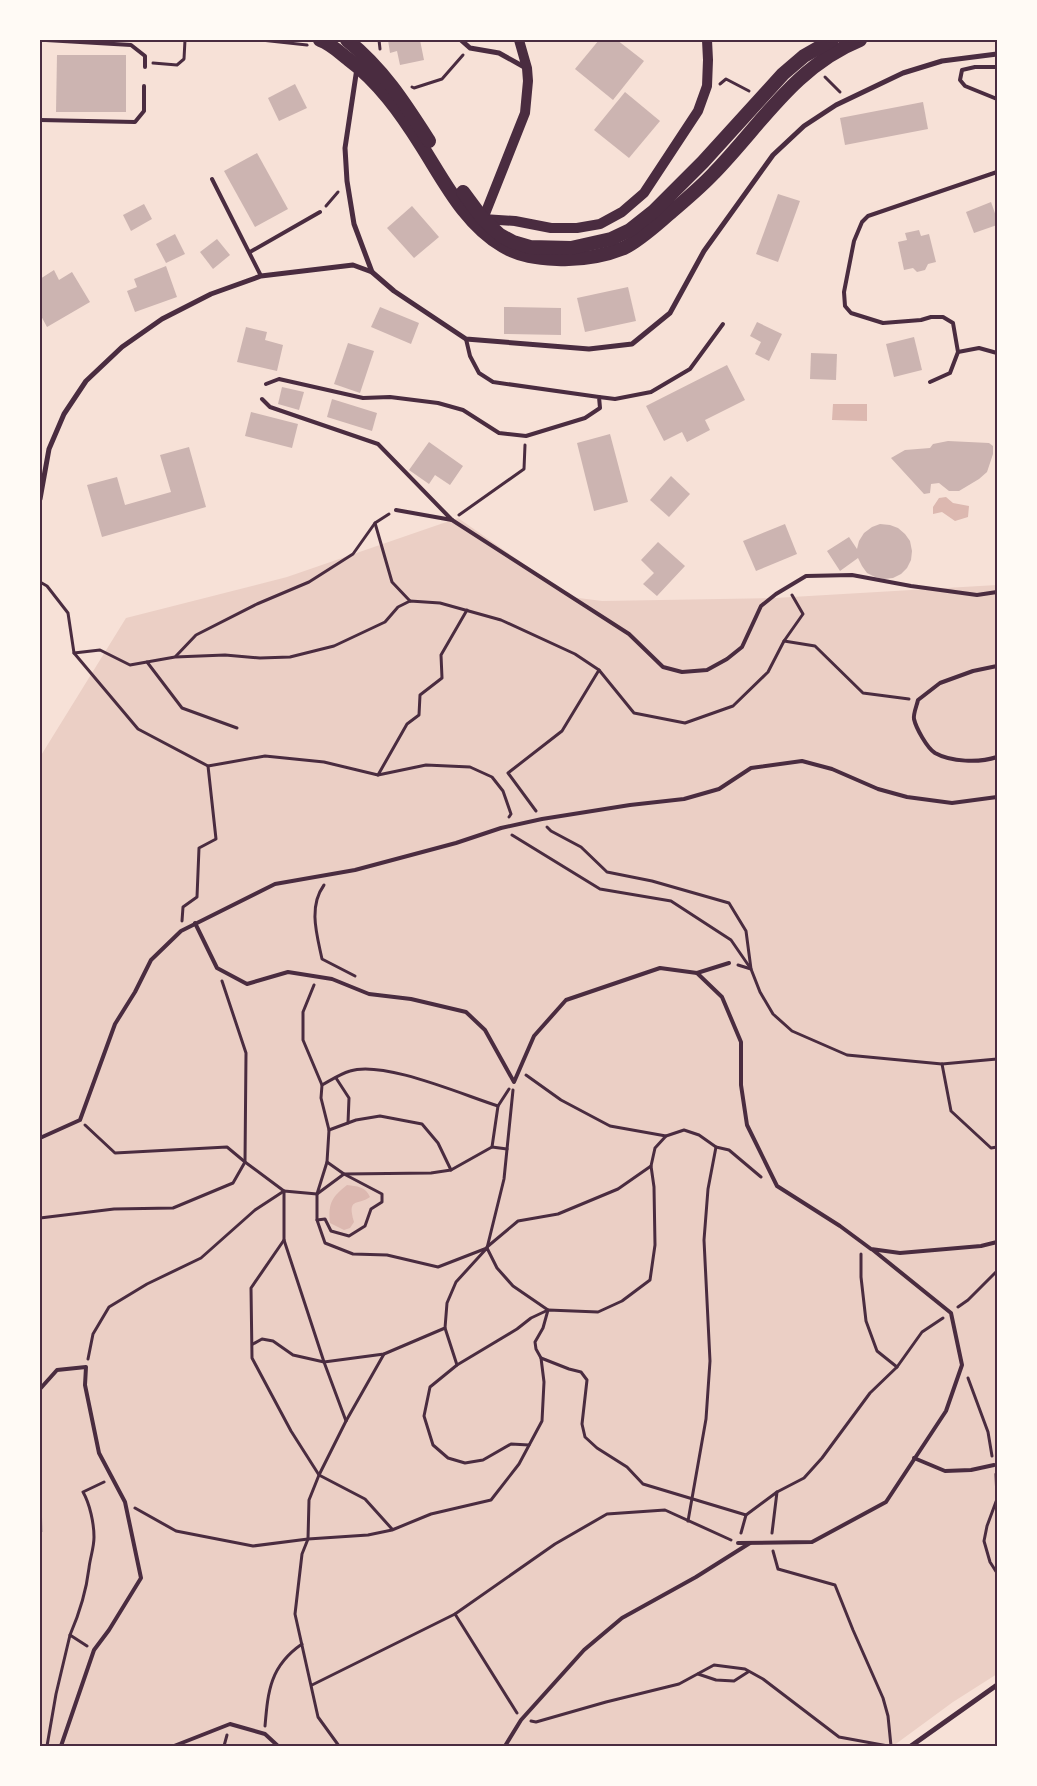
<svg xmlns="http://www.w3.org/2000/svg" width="1037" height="1786" font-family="'Libre Baskerville',serif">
<rect width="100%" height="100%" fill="#f7e1d7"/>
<polygon fill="#ebcfc5" points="458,518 571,597 602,601 775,598 997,585 997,1674 953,1702 893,1746 40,1746 40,757 126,618 287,577"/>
<g fill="#dcb8b0">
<polygon points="833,404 867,404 867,421 832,420"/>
<polygon points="946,497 953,503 969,506 968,517 955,521 942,512 933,514 933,507 939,498"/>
<path d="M347 1185C357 1186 366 1187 370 1197 357 1206 347 1197 354 1222L350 1228 344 1230 330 1223C328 1203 332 1197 347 1185Z"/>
</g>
<g fill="#ccb4b1">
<polygon points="388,40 420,40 424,60 400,65 397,51 390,53"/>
<polygon points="599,40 617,40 644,61 613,100 575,69"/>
<polygon points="57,55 126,55 126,112 56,112"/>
<polygon points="295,84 307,108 279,121 268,98"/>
<polygon points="625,92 660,121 629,158 594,130"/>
<polygon points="923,102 928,129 845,145 840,118"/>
<polygon points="257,153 288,209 255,227 224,171"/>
<polygon points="778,194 800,201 778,262 756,254"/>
<polygon points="991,202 997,219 997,225 974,233 966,212"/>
<polygon points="144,204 152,219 131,231 123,215"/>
<polygon points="412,206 439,237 414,258 387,228"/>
<polygon points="919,230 921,236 929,234 936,262 928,264 925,270 917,272 913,268 904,270 898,242 907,240 905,233"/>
<polygon points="175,234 185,254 166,263 156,244"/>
<polygon points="217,239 230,255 213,269 200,252"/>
<polygon points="166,266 177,297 135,312 127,291 137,287 134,279"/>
<polygon points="54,270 59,280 72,272 90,302 47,327 40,314 40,279"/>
<polygon points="628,287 636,321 585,332 577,298"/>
<polygon points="380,307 419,323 411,344 371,327"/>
<polygon points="504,307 561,308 561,335 504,334"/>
<polygon points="757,322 782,334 769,361 755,354 761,342 750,336"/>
<polygon points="246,327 267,332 265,340 283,345 277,371 237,362"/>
<polygon points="914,337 922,370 894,377 886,344"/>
<polygon points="348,343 374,351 360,393 334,384"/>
<polygon points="811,353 837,354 836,380 810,379"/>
<polygon points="727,365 745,400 705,420 710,430 687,442 682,432 664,441 646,406"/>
<polygon points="282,387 304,392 299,410 278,404"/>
<polygon points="332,399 377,413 372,431 327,417"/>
<polygon points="251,412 298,424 292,448 245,436"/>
<polygon points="610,434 628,502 594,511 577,443"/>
<polygon points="948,441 989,443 993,446 993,454 987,472 979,479 959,491 949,491 939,483 931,484 930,493 924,494 891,458 905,450 930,448 933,444"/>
<polygon points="429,442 463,466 450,485 435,475 429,484 409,470"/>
<polygon points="189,447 206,507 102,537 87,485 117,477 125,505 171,492 160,455"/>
<polygon points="671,476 690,494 669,517 650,500"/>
<polygon points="785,524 797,554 756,571 743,541"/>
<polygon points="880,524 890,525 898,528 905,534 910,541 912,551 911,560 907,568 901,574 893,578 884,579 875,577 867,573 862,566 858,558 840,571 827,551 849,537 857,549 859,541 864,533 872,527"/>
<polygon points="658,542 685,566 657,596 643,584 654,573 641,560"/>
<polygon points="40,1502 41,1502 43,1532 40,1532"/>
</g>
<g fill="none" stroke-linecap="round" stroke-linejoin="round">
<g stroke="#4a2c40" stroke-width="3">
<polyline points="261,40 307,45"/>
<polyline points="379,40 380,49"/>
<polyline points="153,63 177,65 184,59 185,40"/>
<polyline points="825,77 840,92"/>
<polyline points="720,84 726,79 749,91"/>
<polyline points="412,87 414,88 442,79 463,55"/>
<polyline points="326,206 338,192"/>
<polyline points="389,514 375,523 392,582 410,601"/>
<polyline points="459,515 524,469 525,445"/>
<polyline points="40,582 47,586 68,613 74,653 138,729 208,766 216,839 199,848 197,897 183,907 182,921"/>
<polyline points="784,641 815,646 863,693 909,699"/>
<polyline points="74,653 100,650 130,665 175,657 225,655 260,658 290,657 334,646 385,622 398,607 410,601 440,603 501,620 575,654 599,670 634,713 685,723 733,706 768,672 784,641 803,614 792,595"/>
<polyline points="176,656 196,635 257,604 309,582 353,554 375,523"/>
<polyline points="147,662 182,708 237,728"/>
<polyline points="208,766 265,756 324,762 378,775 426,765 470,767 492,777 503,791 511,814 509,817"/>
<polyline points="378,775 407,724 419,715 420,695 442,678 441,655 467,610"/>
<polyline points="536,811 508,773 562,731 599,670"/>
<polyline points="547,827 551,831 581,847 607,872 652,881 729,903 746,931 751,969 738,965"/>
<polyline points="512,835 600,889 671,901 731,940 751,969 760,992 773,1014 792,1031 847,1055 942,1064 951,1111 991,1148 997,1147"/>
<path d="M324 885C308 907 317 935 322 959L355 976"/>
<polyline points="222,981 246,1053 245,1162 284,1191 284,1240 324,1362 346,1421"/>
<polyline points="314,985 303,1012 303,1040 322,1085 321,1098 329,1130 327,1162 317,1194 317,1220 325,1243 353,1254 387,1255 438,1267 487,1248 504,1179 513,1090"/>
<polyline points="942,1064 997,1059"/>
<polyline points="526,1075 561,1100 610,1126 666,1136"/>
<polyline points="336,1078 349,1098 348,1123"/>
<path d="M322 1085C331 1080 340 1074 350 1071 383 1060 463 1095 498 1106"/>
<polyline points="329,1130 356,1120 380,1116 422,1124 438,1143 451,1170"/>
<polyline points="492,1147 507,1149"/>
<polyline points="40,1218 114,1209 173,1208 233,1183 245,1162 227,1147 115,1153 85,1125"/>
<polyline points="317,1220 325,1219 331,1231 349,1236 365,1226 371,1209 382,1202 382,1194 344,1174 327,1162"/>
<polyline points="284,1240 251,1288 252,1358 291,1431 319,1475 365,1499 392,1529"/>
<polyline points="487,1247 518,1221 558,1214 618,1189 651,1166"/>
<polyline points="861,1254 861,1277 866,1321 877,1351 897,1367"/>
<polyline points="958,1307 968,1300 997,1271"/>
<polyline points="445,1328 457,1365 430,1387 424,1416 433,1445 448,1458 465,1463 483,1460 511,1444 529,1445"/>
<polyline points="253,1344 262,1339 273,1341 293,1355 324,1362 384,1354 445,1328 447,1303 456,1282 487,1248 497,1268 513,1286 548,1310 531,1318 517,1329 457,1365"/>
<polyline points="541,1358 569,1369 581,1372 587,1380 582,1424 585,1437 597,1448 627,1467 643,1484 746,1515"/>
<polyline points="88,1359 93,1334 109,1307 147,1284 201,1258 255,1210 284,1191 317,1194 344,1174 431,1173 451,1170 492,1147 498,1106 509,1089"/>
<polyline points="968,1378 988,1432 992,1456"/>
<polyline points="996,1474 997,1499 987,1526 984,1541 990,1562 997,1573"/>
<polyline points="135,1508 176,1531 253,1546 308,1539 368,1535 392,1530 431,1514 491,1500 519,1464 542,1421 544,1382 541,1358 536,1349 535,1342 543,1328 548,1310 598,1312 622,1301 650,1280 655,1245 654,1187 651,1166 655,1148 666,1136 684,1130 699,1135 716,1147 729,1150 761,1177"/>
<polyline points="688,1521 706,1419 710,1361 704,1240 708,1189 716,1147"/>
<polyline points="741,1533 746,1515 777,1492 804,1478 822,1458 870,1393 897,1367 922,1332 943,1318"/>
<polyline points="772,1533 777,1492"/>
<polyline points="773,1551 778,1569 835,1585 853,1630 883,1698 888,1716 891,1746"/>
<polyline points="455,1614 517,1713"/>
<path d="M87 1646 70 1635C80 1612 86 1593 89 1568 90 1558 94 1548 94 1537 94 1524 90 1504 83 1492L104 1482"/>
<polyline points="698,1674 716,1680 734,1681 748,1672"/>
<polyline points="312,1685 455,1614 555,1544 607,1514 665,1510 731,1540"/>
<polyline points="531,1721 536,1722 606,1702 679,1684 714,1665 745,1669 763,1679 839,1737 888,1746"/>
<path d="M265 1726C268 1691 270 1666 302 1644"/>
<polyline points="47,1746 56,1694 70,1635"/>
<polyline points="224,1746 227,1735"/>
<polyline points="339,1746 318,1717 295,1614 302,1554 308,1539 309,1500 319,1475 346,1421 384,1354"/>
</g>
<g stroke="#4a2c40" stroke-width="4">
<polyline points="46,40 131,45 145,56 145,67"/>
<polyline points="997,67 975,67 962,70 960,80 965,86 997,99"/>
<polyline points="40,120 135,122 144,111 144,86"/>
<polyline points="212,179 261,276"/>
<polyline points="250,252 320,212"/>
<polyline points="958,352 979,348 997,353"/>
<polyline points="930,382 950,373 958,352 953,323 943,317 931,317 921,320 883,323 851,313 845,306 844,292 854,241 862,222 868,216 997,172"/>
<polyline points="266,384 279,379 363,398 390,397 438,403 463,410 499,433 526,436 585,418 600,408 599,397 493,382 479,373 470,356 466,339"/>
<polyline points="599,397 615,399 651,392 690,369 723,324"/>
<polyline points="262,399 270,407 378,444 452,520 629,634 663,667 682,672 707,670 727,659 742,647 761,606 776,594 806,576 852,575 911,586 977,595 997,592"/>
<polyline points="396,510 452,520"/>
<path d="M997 666 973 671 940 683 918 700C917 705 913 714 914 719 916 728 927 748 935 753 951 762 979 763 997 757"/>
<polyline points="195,923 217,968 247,984 288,972 332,979 369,994 411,999 466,1012 485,1030 514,1082 534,1036 566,1000 660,968 697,973 729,963"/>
<polyline points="697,973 722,997 741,1042 741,1085 747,1125 777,1186 840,1226 871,1249 900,1253 981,1246 997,1242"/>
<polyline points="40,1138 80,1120 115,1024 135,992 151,960 181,931 275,884 355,870 456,843 501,828 542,819 630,805 684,799 719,789 751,768 802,761 832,769 878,789 907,797 952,803 997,797"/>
<polyline points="40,1389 57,1370 86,1367 85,1385 99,1453 125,1502 141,1578 109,1630 94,1650 61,1746"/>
<polyline points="914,1458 945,1471 971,1470 994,1465"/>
<polyline points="738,1543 812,1542 886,1502 946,1411 962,1365 951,1313 873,1250"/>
<polyline points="174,1746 230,1724 265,1734 278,1746"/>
<polyline points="505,1746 521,1720 584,1650 622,1618 696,1577 750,1543"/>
</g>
<g stroke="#4a2c40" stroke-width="5">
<polyline points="461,40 470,48 499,53 526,68"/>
<polyline points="357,68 345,148 347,181 354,224 372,272 394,291 466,339 589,349 632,344 670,313 704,251 773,155 804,126 836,105 903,73 942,61 997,54"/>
<polyline points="40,499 49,449 64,414 86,381 122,347 162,319 211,294 261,276 353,265 372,272"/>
<polyline points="911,1746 997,1685"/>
</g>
<polyline stroke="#4a2c40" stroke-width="10" points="519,40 527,68 528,81 525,113 483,219 515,221 551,228 577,228 600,224 622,212 644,193 698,111 707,86 708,60 707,40"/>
<g stroke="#4a2c40" stroke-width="14">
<path d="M320 40C331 44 339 52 348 59 378 81 401 113 421 145 444 181 465 224 503 246 520 256 537 258 557 259 579 260 604 256 624 248 640 240 655 226 669 214 684 201 700 188 714 173 760 126 795 66 860 40"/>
<path d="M347 40C383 69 404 102 429 141"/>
<polyline points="463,192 483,219 500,235 513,242 530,247 571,248 611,239 630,230 654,211 703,162 783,74 804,56 832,40"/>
</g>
</g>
<rect width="1037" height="1786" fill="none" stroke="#fffaf5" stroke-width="82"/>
<rect x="41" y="41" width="955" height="1704" fill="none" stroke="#4a2c40" stroke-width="2"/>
</svg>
